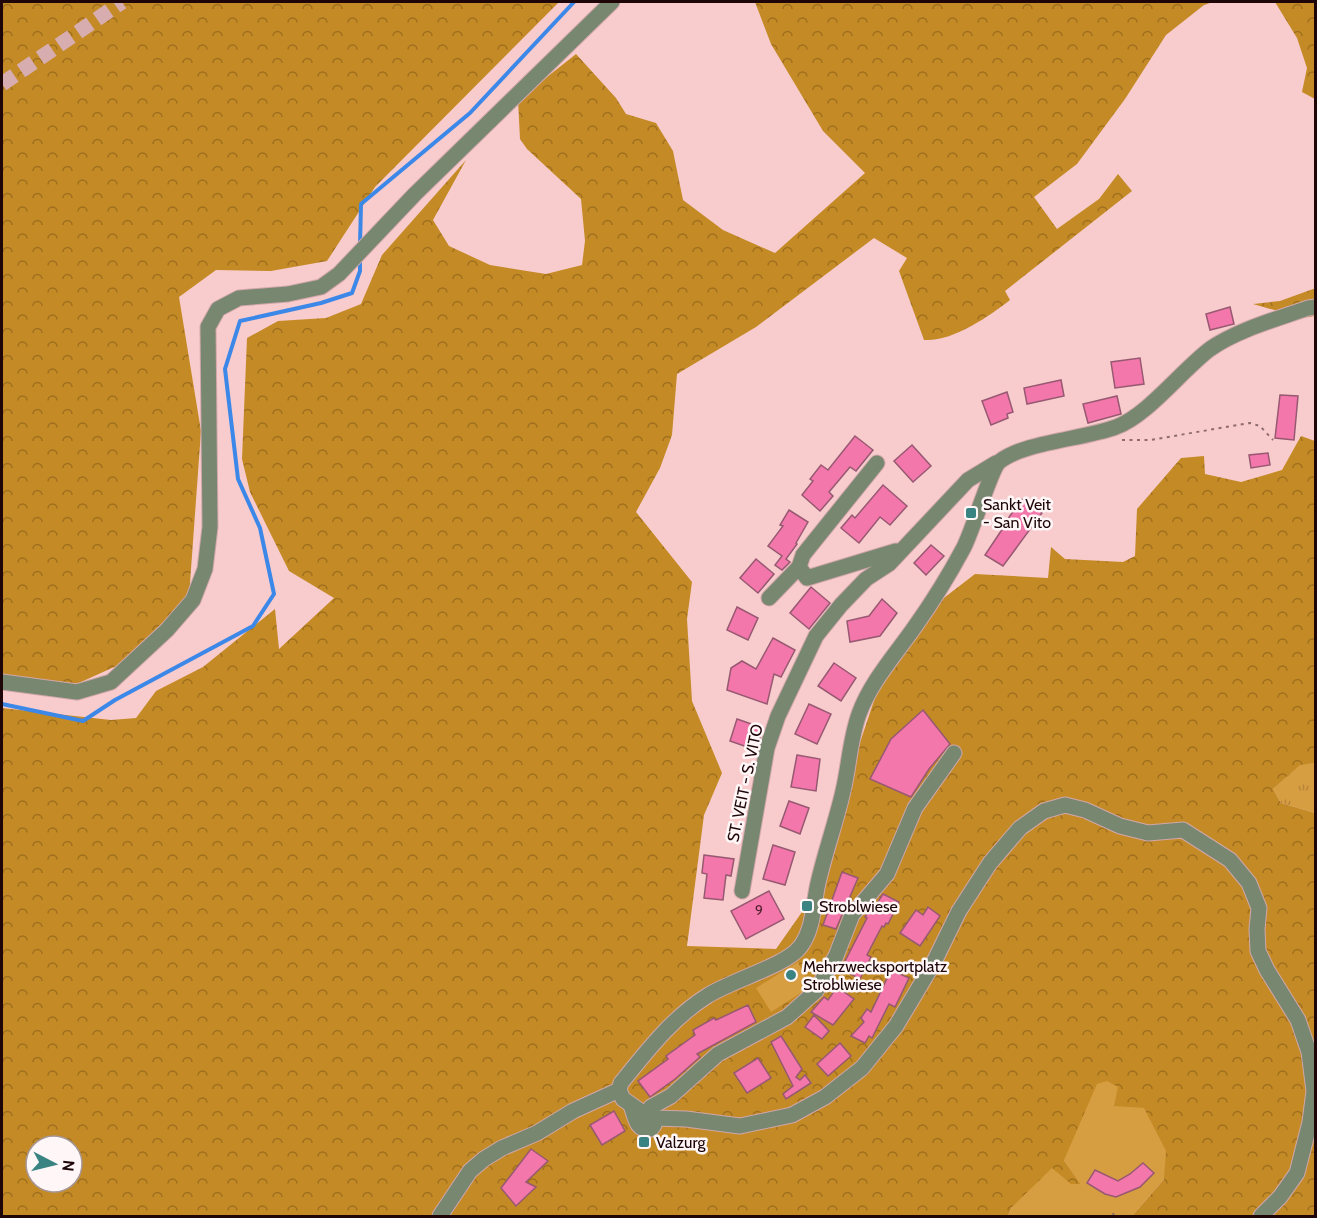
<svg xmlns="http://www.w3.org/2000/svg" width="1317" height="1218" font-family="Cabin,sans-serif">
<defs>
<pattern id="grass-tufts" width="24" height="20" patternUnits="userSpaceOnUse" patternTransform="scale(1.5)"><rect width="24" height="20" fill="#d79d41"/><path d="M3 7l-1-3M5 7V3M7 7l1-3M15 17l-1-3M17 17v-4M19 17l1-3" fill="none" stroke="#b88638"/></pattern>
<pattern id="forest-crowns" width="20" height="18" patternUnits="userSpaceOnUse" patternTransform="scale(1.5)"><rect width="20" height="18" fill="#c48a25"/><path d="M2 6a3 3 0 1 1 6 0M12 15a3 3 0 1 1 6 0" fill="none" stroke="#9f6f1e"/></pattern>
</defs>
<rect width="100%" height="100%" fill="#f8cbcd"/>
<polygon fill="url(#grass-tufts)" points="1315,763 1315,813 1281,803 1273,789 1300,764"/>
<g fill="url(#forest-crowns)" fill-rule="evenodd">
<polygon points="2,2 559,2 375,187 327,261 271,271 216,270 179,297 201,431 189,597 123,663 70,687 2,675"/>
<path d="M755 2H1213L1204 5 1166 35 1125 99 1077 164 1034 197 1057 229 1099 199 1118 174 1132 191 1005 291 1010 300C988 317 952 342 924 340L899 271 907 258 874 238 756 327 677 374 672 435 660 468 636 512 692 582 687 619 692 701 722 773 704 815 687 946 776 949 816 892 841 799 886 665 936 604 975 574 1048 578 1051 547 1065 559 1123 562 1135 556 1137 509 1181 458 1204 456 1205 474 1241 482 1282 470 1301 436 1315 441V763L1300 765 1273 789 1281 803 1315 813V1216H1132L1164 1179 1064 1160 1103 1216 1081 1185 1012 1207 1008 1216H2V708L111 720 136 718 156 691 203 667 275 609 279 649 334 598 289 571 250 492 242 459 247 338 278 321 326 318 361 304 382 255 466 160 433 220 449 246 490 265 546 274 582 265 585 241 581 199 527 149 520 139 518 100 576 54 616 98 626 114 656 123 673 151 683 200 723 230 775 253 865 173 823 131 771 44ZM36 1146H72V1182H36Z"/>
<polygon points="1275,2 1315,2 1315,99 1302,92 1307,68 1297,38"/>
<polygon points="1313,289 1315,289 1315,316 1302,318 1253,304 1280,301"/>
</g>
<g fill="#d79d41">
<polygon points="798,962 810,987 771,1012 756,988"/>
<polygon points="1107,1081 1118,1087 1114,1106 1144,1108 1166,1151 1164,1179 1132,1216 1008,1216 1012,1207 1052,1168 1071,1184 1080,1184 1064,1160 1097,1084"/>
</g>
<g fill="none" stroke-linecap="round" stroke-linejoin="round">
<g stroke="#3c88e8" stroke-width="4">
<polyline points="360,245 361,204 470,113 574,2"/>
<polyline points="2,704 83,721 115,700 253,626 274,594 260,528 238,479 225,369 240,321 321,303 352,293 360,271 360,258"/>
</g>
</g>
<g fill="#f477ab" stroke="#975971" stroke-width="1.5">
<polygon points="1230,307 1234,324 1210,330 1206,314"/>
<polygon points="1140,358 1144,384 1115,388 1111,362"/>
<polygon points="1061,380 1064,396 1027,404 1024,388"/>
<polygon points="1007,392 1013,412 1007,414 1008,418 991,425 982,401"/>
<polygon points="1280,395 1298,396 1294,440 1275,438"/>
<polygon points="1117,396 1121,414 1088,423 1083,404"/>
<polygon points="855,436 873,450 856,471 850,467 829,492 833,496 820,511 802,495 813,481 810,479 821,465 828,470"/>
<polygon points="912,445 931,466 913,482 894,461"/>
<polygon points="1268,453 1270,465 1251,468 1249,455"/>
<polygon points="883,485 907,506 890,525 880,517 859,543 841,528 852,515 855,518"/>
<polygon points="1022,499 1042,513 1003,566 985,555 1003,528 1002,527"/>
<polygon points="789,510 808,522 796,543 797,544 786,559 790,562 782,570 775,565 782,556 768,546 783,526 780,525"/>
<polygon points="931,545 944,556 926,575 914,563"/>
<polygon points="756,559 774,574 758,593 740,578"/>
<polygon points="811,587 830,603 809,629 790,613"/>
<polygon points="882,599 897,613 880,636 850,642 847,621 869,616"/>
<polygon points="737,607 758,618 748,640 727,630"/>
<polygon points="773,638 795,650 781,677 774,674 767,704 727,690 731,668 742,661 756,669"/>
<polygon points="834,663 856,678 841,701 818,686"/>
<polygon points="809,704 831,714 817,744 795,734"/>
<polygon points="923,710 950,744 929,769 911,797 870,779 891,739"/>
<polygon points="737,719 763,728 756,750 730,741"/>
<polygon points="797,755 820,759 816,791 791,787"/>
<polygon points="789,801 809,808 800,834 780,826"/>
<polygon points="773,845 795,852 785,885 763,879"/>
<polygon points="704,855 734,859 731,876 726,875 723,900 704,898 707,874 702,873"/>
<polygon points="842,872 858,878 836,929 823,925"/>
<polygon points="769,891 784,919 746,939 731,911"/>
<polygon points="883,894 899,902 888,924 886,923 884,927 882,926 867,955 871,957 860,979 841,969 867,918 865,917 869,911 876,905"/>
<polygon points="928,907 940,916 920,946 900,933 916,910 923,915"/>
<polygon points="891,970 909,978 895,1007 889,1004 872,1038 869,1036 865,1043 851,1036 864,1022 861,1018 867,1009 871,1012"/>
<polygon points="837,987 854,999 833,1025 811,1012 824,997 828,1000"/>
<polygon points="748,1005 756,1022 697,1054 700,1057 675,1079 650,1097 638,1081 668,1059 666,1056 695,1035 693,1030 714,1018 716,1020"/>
<polygon points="814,1015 829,1031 822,1039 805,1027"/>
<polygon points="781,1036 802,1069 796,1077 800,1080 805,1075 811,1083 786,1099 783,1094 793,1086 771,1042"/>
<polygon points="840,1043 851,1056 828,1076 817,1064"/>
<polygon points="758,1058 771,1078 747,1093 734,1073"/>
<polygon points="614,1111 625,1131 602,1145 590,1125"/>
<polygon points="531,1149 548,1161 526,1182 536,1187 516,1206 501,1188"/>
<polygon points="1143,1163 1154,1173 1140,1187 1116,1197 1105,1194 1087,1183 1095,1170 1118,1181 1130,1174"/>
</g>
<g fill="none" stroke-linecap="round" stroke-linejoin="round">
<polyline stroke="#d7adaf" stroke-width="15" stroke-dasharray="15 8" stroke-linecap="butt" points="2,84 122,2"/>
<g stroke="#d1a7aa" stroke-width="17">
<g id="minor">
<polyline points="877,463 803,555 799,567 807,578 896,551"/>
<polyline points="769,598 799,567"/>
<polyline points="2,682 77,692 111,682 167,630 193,600 205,569 210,527 208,327 218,309 239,298 288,294 321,287 339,274 415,194 612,2"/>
<polyline points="742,891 767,748 778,716 816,636 841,605 866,579 889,564 968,480 996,463"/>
<path d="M631 1105C635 1116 636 1132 651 1129L654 1125V1118"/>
<polyline points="646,1115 651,1107 671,1096 718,1054 787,1017 816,991 836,956 852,915 887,874 915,808 954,753"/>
<polyline points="440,1216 470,1171 484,1159 502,1148 537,1133 573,1111 619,1090"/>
<path d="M1261 1216 1280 1197 1297 1173 1310 1122 1314 1091 1309 1052 1298 1020 1267 970 1258 951 1257 929 1259 908 1249 883 1230 860 1183 830 1148 833 1120 826 1085 810 1065 805 1044 811 1020 828 990 863 959 911 933 964 896 1026 862 1068 825 1097 792 1115 740 1126 686 1119 654 1118 646 1115 623 1099 619 1090 621 1083C647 1051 672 1018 707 996 730 981 787 965 800 947 814 929 813 904 818 883 825 852 836 822 843 791 849 766 850 739 859 714 871 681 896 654 916 625 933 601 949 575 963 549 972 533 991 469 999 462 1023 442 1085 439 1116 427 1147 416 1182 370 1210 349 1237 330 1277 319 1308 308L1316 307"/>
</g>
</g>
<g stroke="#8e6b6e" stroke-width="2" stroke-dasharray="3 4.5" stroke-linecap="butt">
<polyline points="1122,440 1150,440 1250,423 1260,426 1273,440"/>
<polyline points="1113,1216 1114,1211"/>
</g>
<use href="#minor" stroke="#778770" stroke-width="15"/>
</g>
<g fill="#3a8383" stroke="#fff7f7" stroke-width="2">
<rect x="965" y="507" width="12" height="12" rx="3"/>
<rect x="801" y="900" width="12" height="12" rx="3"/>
<circle cx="791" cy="975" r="6"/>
<rect x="638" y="1136" width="12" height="12" rx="3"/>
</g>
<g text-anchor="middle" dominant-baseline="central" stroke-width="5" stroke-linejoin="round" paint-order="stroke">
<g font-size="14" fill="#532231">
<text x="759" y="910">9</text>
</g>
<g font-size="16" fill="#1d0508" stroke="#fff7f7" text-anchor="start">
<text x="983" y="504">Sankt Veit<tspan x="983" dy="18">- San Vito</tspan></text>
<text x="819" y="906">Stroblwiese</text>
<text x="803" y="966">Mehrzwecksportplatz<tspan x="803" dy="18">Stroblwiese</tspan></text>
<text x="656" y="1142">Valzurg</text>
</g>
<g font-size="16" fill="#1d0508" stroke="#fff7f7">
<text transform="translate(745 783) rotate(-78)">ST. VEIT - S. VITO</text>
</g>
</g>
<rect width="1317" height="1218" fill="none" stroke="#1d0508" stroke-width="6"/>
<g transform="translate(54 1164) rotate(97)"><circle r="28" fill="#fff7f7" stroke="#a59697" stroke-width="1.5"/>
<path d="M0-4.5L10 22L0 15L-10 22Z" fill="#3a8383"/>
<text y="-9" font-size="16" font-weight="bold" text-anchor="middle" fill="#1d0508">N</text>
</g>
</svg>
